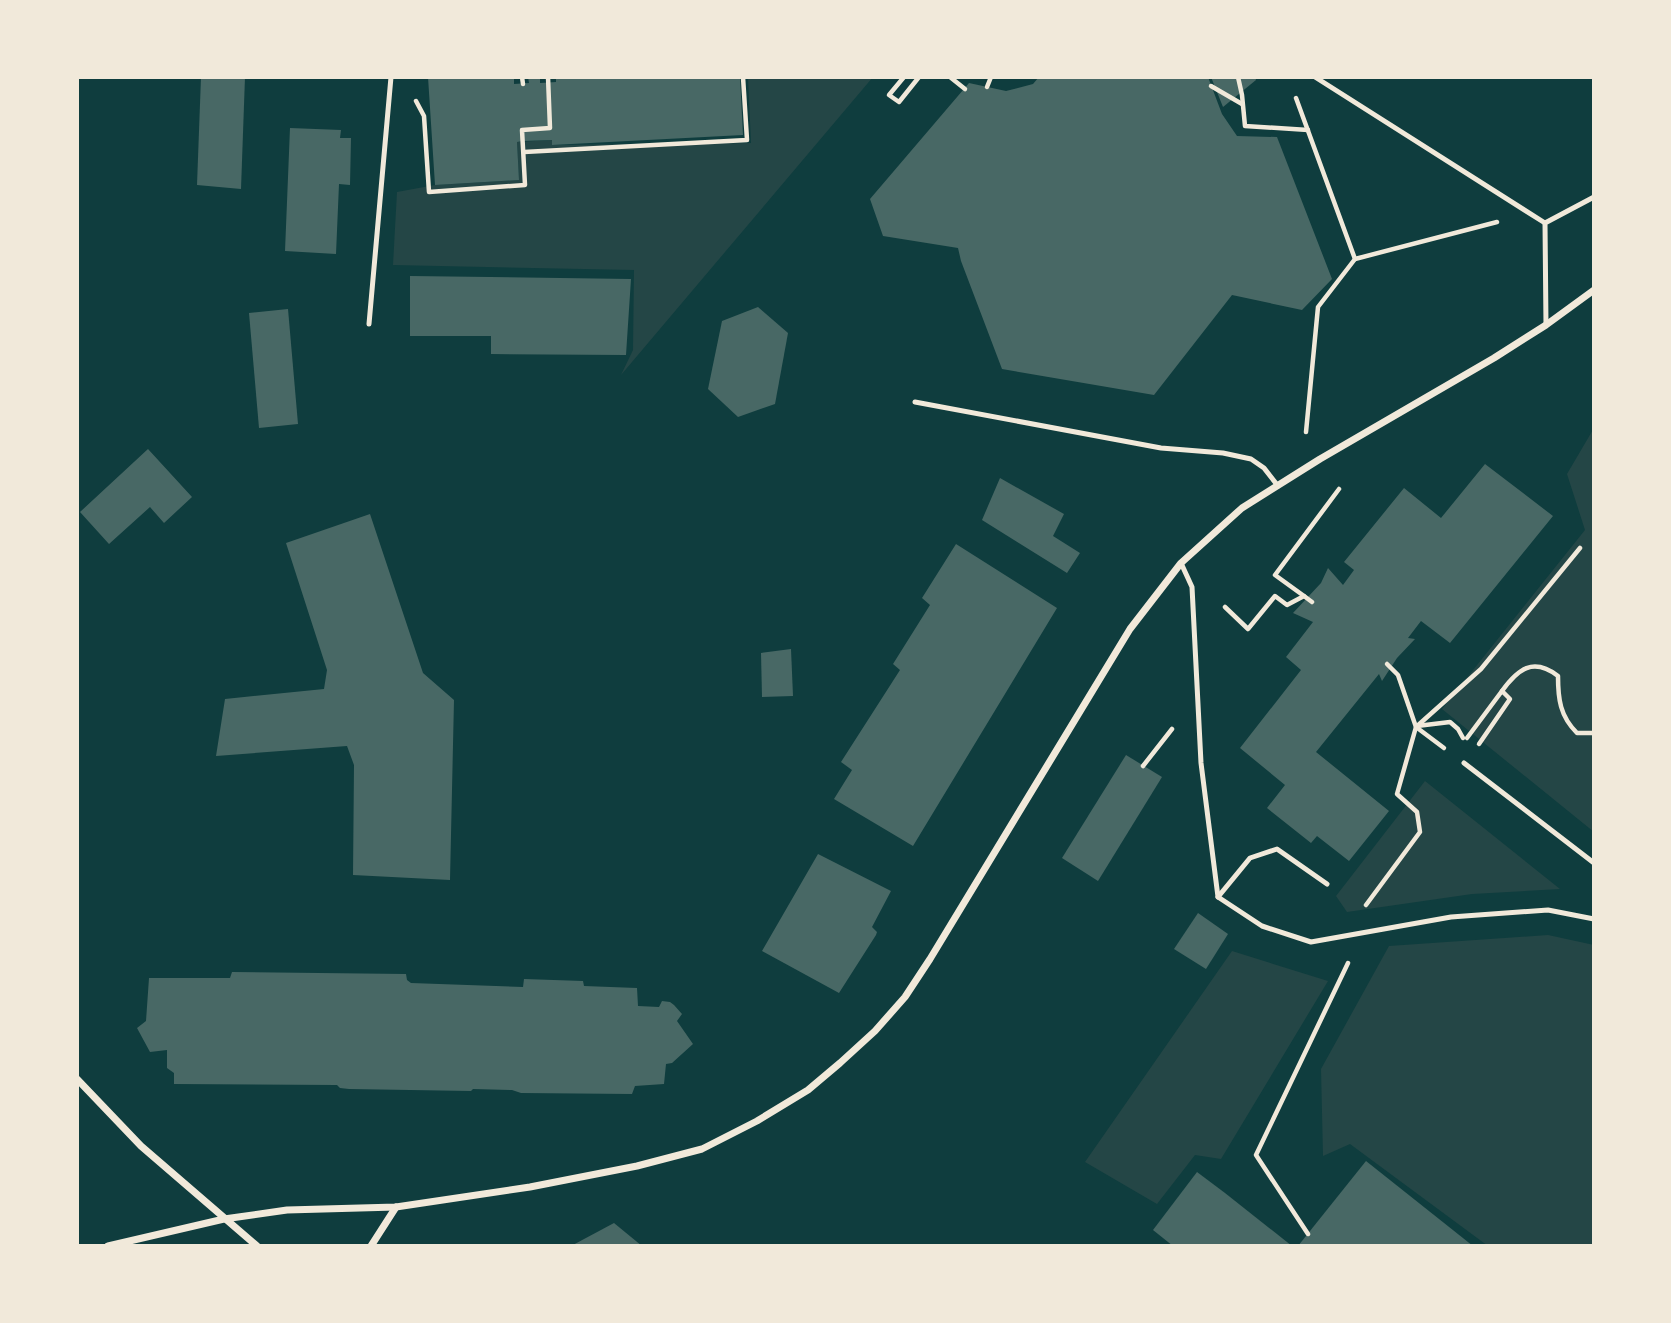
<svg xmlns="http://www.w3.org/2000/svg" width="1671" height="1323" font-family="Ubuntu,sans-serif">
<rect width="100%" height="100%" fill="#0f3d3e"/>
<g fill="#244646">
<polygon points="748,77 873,77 621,375 633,350 634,270 393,265 397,192 435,185 519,180 517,142 552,140 552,145 751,143"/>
<polygon points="1594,428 1594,832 1442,709 1585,530 1567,474"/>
<polygon points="1425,781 1560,889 1472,894 1347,912 1336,896"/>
<polygon points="1548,935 1594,945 1594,1246 1488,1246 1350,1144 1323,1156 1321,1069 1389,946"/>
<polygon points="1232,951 1328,981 1221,1159 1195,1155 1157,1204 1085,1162"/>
</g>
<g fill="#486865">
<polygon points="201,77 245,77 241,189 197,185"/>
<polygon points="428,77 514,77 514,84 529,83 528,77 540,77 540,83 556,82 556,77 740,77 743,135 552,145 552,140 523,141 517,142 519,180 435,185"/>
<polygon points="1039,77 1208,77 1222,114 1237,136 1277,137 1332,279 1302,310 1232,295 1154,395 1002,369 961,261 958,248 883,236 870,199 969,83 1006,91 1033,84"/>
<polygon points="1211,77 1255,77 1256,80 1223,107"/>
<polygon points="290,128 341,130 340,138 351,138 350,185 339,184 336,254 285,251"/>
<polygon points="410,276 631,279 626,355 491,354 491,336 410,336"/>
<polygon points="758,307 788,333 775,404 738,417 708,389 722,321"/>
<polygon points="288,309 298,424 259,428 249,313"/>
<polygon points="148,449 192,497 164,523 150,507 109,544 80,512"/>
<polygon points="1485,464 1553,516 1450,643 1421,621 1408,638 1415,639 1397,658 1382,681 1379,674 1316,752 1389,811 1349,861 1317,836 1311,843 1267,808 1285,785 1240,748 1301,670 1286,657 1313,622 1293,613 1321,583 1328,568 1343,585 1354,570 1344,562 1404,488 1441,518"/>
<polygon points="1000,478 1064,514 1053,536 1080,553 1067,573 982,520"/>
<polygon points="370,514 423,673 454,700 450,880 353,875 354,765 347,746 216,756 225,699 324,689 327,670 286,543"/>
<polygon points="956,544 1057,608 913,846 834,799 852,770 841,762 900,670 893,664 930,605 922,598"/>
<polygon points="791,649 793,696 762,697 761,653"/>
<polygon points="1126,755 1162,777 1098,881 1062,858"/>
<polygon points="818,854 891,891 872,927 877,932 876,935 839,993 762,951"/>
<polygon points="1198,913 1228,934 1206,969 1174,949"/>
<polygon points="232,972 406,974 407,980 411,983 523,987 524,979 583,981 584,986 637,988 638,1006 659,1007 662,1001 670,1002 674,1005 682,1014 677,1021 693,1044 672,1063 666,1064 664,1084 635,1086 632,1094 521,1093 512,1090 473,1089 471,1091 349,1089 340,1088 337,1085 174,1084 174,1073 167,1068 167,1050 150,1052 137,1028 146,1021 149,978 230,978"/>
<polygon points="1366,1161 1473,1246 1298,1246"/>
<polygon points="1197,1172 1225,1193 1292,1246 1173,1246 1153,1230"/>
<polygon points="614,1223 642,1246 571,1246"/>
</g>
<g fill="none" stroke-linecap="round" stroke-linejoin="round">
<g stroke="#f1e9da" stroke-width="4.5">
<polyline points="522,77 523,84"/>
<polyline points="904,77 889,95 899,102 919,77"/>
<polyline points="950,77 965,89"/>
<polyline points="1238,77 1242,95 1245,126 1308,130"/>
<polyline points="1211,86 1242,104"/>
<polyline points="987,87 991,77"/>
<polyline points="1296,98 1355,259 1318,307 1306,432"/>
<polyline points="416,101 424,116 429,192 525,185 522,130 550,128 548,77"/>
<polyline points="524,152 747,140 743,77"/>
<polyline points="1355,259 1497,222"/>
<polyline points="1304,596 1275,575 1339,489"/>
<polyline points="1225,607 1248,629 1275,596 1287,605 1304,596 1312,602"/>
<polyline points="1387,664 1398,675 1416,727 1444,748"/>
<path d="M1502 691C1518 669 1533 657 1558 676 1558 699 1560 716 1577 733H1594"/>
<polyline points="1417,726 1450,722 1458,729 1463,738"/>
<polyline points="1467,738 1502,691 1510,699 1479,744"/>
<polyline points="1143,766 1172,729"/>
<polyline points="1366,905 1420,832 1417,812 1397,794 1416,727 1481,669 1580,548"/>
<polyline points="1308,1234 1256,1155 1348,963"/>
</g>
<g stroke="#f1e9da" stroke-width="5">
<polyline points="1315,77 1545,223"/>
<polyline points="369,324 391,77"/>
<polyline points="1546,325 1545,223 1594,197"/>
<polyline points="915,402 1161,448 1223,453 1251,459 1264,468 1278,486"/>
<polyline points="1181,563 1192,587 1201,763 1218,897 1262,926 1311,942 1451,917 1548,910 1594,919"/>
<polyline points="1464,763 1594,863"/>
<polyline points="1218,897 1250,858 1277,849 1327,884"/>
</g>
<g stroke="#f1e9da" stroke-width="7">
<polyline points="77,1079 141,1146 257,1246"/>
<polyline points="108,1246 224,1219 287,1210 396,1207 530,1187 637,1166 702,1149 757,1121 808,1090 840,1063 875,1031 905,997 930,959 1130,629 1181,563 1242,508 1320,459 1494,358 1546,325 1594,290"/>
<polyline points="371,1246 396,1207"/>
</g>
</g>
<rect width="1671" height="1323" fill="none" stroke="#f1e9da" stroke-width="158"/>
</svg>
